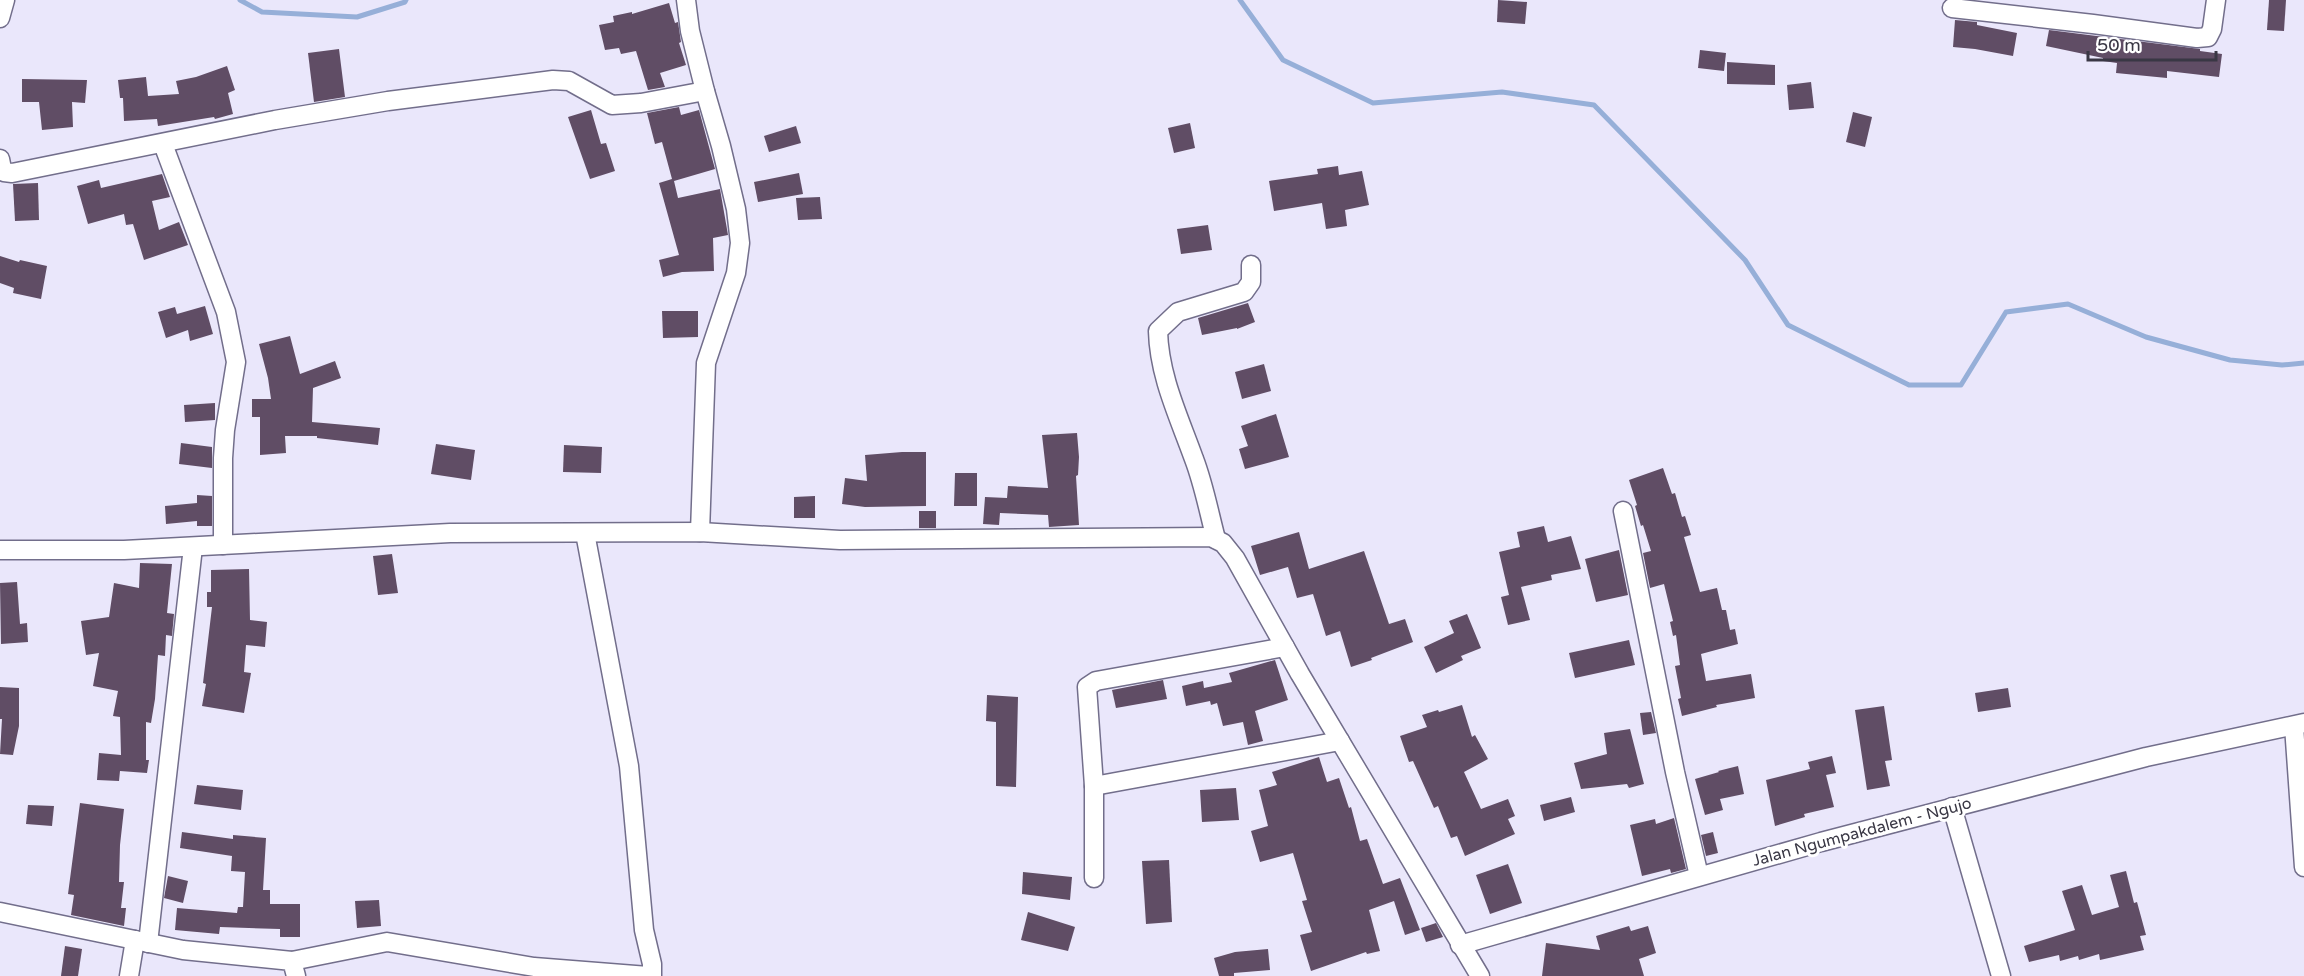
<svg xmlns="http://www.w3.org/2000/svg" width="2304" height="976" font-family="'Varela Round',sans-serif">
<rect width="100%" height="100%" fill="#eae7fb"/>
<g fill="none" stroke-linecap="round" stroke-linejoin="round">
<g stroke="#96afd8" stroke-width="5">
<polyline points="240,0 262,12 357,17 405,2 406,0"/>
<polyline points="1240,0 1283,60 1373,103 1502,92 1594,105 1745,260 1788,325 1909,385 1961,385 2006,312 2068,304 2146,337 2230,360 2282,365 2304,363"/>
</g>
</g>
<g fill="#604d65">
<polygon points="1498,0 1527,2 1525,24 1497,22"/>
<polygon points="2269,0 2286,0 2284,31 2267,30"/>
<polygon points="669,3 675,23 678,22 681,42 679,43 686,65 660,73 665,87 648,90 636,51 621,54 619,48 605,50 599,25 614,22 613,16 632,12 632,14"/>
<polygon points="1955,20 1977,22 1977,25 2017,33 2013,56 1975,49 1953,47"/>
<polygon points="2049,30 2200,49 2200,51 2222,54 2219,77 2167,71 2167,78 2116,73 2117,63 2103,61 2103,58 2046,46"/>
<polygon points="339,49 345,97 314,102 308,53"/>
<polygon points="1700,50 1726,53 1724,71 1698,68"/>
<polygon points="1727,62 1775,65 1775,85 1727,84"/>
<polygon points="227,66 235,90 228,93 233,114 215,119 214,117 158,126 157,119 124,121 123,98 120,98 118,80 146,77 148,96 179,94 176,81 196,77"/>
<polygon points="22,79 87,80 85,103 72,102 73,127 42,130 39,102 22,102"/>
<polygon points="1811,82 1814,108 1789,110 1787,85"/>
<polygon points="679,107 681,115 699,110 715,169 674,181 678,198 720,189 728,235 713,238 714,271 682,272 663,277 659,260 679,255 659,183 672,179 662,142 655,144 647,113"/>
<polygon points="591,110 601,144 606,143 615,171 590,179 568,117"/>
<polygon points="1853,112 1872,117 1865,147 1846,142"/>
<polygon points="1190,123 1195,148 1174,153 1168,128"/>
<polygon points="796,126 801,143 769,152 764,136"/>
<polygon points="1338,166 1339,175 1362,171 1369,205 1345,210 1347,226 1326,229 1322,203 1274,211 1269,181 1318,174 1317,169"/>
<polygon points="799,173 803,194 758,202 754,182"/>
<polygon points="162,174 170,197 152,201 159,230 179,222 188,245 144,260 133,224 126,225 124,214 88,224 77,186 99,180 101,188"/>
<polygon points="38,183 39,220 15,221 13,184"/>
<polygon points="820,197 822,219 798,220 796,198"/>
<polygon points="1208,225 1212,250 1181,254 1177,229"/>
<polygon points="0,256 19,262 20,260 47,266 41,299 13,293 14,288 0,283"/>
<polygon points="1248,303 1255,322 1237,329 1237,328 1202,335 1198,318"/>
<polygon points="205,306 213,334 190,341 188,330 166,338 158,312 175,307 177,314"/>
<polygon points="662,311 698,311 698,337 663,338"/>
<polygon points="290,336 300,374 335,361 341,378 313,388 312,422 380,428 378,445 317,438 317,436 285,436 286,453 260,455 260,417 252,417 252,399 271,399 268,378 259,344"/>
<polygon points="1264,364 1271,391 1242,399 1235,372"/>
<polygon points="215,403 215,420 185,422 184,405"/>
<polygon points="1276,414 1289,457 1245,469 1239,449 1248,446 1241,426"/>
<polygon points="1077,433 1079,457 1078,475 1076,476 1079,525 1049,527 1048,515 1000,513 999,525 983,524 985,497 1007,498 1008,486 1048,488 1042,435"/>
<polygon points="181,443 212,447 212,468 179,464"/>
<polygon points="436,444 475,450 471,480 431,474"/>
<polygon points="564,445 602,447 601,473 563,472"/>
<polygon points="902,452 926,452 926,506 865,507 842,504 845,478 867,481 865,455"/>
<polygon points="1663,468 1672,494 1675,493 1682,517 1685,516 1691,535 1684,537 1700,592 1717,588 1722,610 1726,610 1730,630 1735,629 1738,644 1701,654 1706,681 1751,674 1755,698 1716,705 1717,707 1682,716 1678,699 1681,698 1675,666 1680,665 1676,635 1673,636 1670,622 1673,621 1664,584 1650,588 1643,553 1651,551 1643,525 1641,526 1635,506 1637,505 1629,480"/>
<polygon points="955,473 977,473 977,506 954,506"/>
<polygon points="197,495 212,496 212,526 197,526 197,521 166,524 165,506 197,503"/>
<polygon points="815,496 815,518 794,518 794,497"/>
<rect x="919" y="511" width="17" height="17"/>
<polygon points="1544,526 1548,542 1571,536 1581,569 1551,575 1552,580 1521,587 1530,620 1508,625 1501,597 1509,595 1499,552 1520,547 1517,532"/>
<polygon points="1299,532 1309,569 1364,551 1389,624 1405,619 1413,642 1371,658 1372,660 1351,667 1340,631 1326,636 1313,594 1297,598 1288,567 1260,575 1251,546"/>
<polygon points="1619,550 1628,595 1596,602 1585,559"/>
<polygon points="392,554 398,593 378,595 373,556"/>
<polygon points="140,563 172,564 167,613 174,614 172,636 166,635 165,656 158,655 155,699 151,723 146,722 146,760 149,760 147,773 120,771 119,781 97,780 99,753 121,755 120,717 113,716 118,691 93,686 99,653 86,655 81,621 109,617 114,583 139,588"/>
<polygon points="249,569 250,620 267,622 265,647 246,645 244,672 251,673 244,713 202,706 206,684 203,683 212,607 207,607 207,592 211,592 211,570"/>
<polygon points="17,582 20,624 27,623 28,642 1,644 0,583"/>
<polygon points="1467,614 1481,648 1461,656 1463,660 1436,673 1424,647 1454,633 1449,621"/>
<polygon points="1629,640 1635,665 1575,678 1569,653"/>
<polygon points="1275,660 1288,700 1255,711 1263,741 1248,745 1243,722 1223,726 1217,703 1211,705 1210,701 1186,706 1182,686 1203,681 1204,688 1232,682 1229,673"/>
<polygon points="1163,680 1167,699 1116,708 1112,690"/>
<polygon points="0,687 19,688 19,726 13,755 0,754 2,719 0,719"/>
<polygon points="2008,688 2011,707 1978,712 1975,693"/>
<polygon points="987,695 1018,697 1016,787 996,786 996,722 986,721"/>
<polygon points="1462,705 1472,737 1475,735 1488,759 1464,772 1481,809 1508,799 1515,816 1508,819 1515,834 1465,856 1457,836 1451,838 1438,806 1434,808 1413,761 1409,762 1400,736 1427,727 1422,715 1438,710 1439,712"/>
<polygon points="1884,706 1892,760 1885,761 1890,786 1867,790 1855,710"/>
<polygon points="1651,712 1656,733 1643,735 1640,713"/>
<polygon points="1630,729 1644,784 1629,788 1627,784 1581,789 1574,763 1607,754 1604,733"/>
<polygon points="1832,756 1836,773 1826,775 1834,807 1804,814 1805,817 1775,826 1766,780 1810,769 1808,762"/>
<polygon points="1319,757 1327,782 1339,778 1349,808 1351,807 1360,841 1367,839 1383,884 1400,878 1420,930 1405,935 1394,901 1369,910 1380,951 1367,954 1366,952 1311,971 1300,935 1312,932 1302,901 1307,900 1293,853 1260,862 1251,831 1268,826 1259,790 1277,785 1272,772"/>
<polygon points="1738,766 1744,794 1720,799 1723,810 1705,815 1695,779 1719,772 1718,771"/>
<polygon points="197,785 243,790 241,810 194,804"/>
<polygon points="1236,788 1239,820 1202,822 1200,790"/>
<polygon points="1571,797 1575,812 1544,821 1540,805"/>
<polygon points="80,803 124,809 120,845 119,882 124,882 121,908 126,908 124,926 71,915 74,895 68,894"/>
<polygon points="28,805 54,806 52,826 26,824"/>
<polygon points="1674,818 1686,869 1671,873 1670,869 1642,876 1630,825 1655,819 1656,824"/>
<polygon points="182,832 233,839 233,835 266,838 263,890 270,890 270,904 300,904 300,937 280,937 280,929 220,927 219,934 175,930 177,908 237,913 238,907 243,907 245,872 231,871 232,856 180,848"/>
<polygon points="1713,832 1718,853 1706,856 1701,835"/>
<polygon points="1169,860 1172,922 1146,924 1142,861"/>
<polygon points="1508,864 1522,903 1490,914 1476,875"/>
<polygon points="2126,871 2134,903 2137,902 2146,935 2140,936 2144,950 2100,960 2099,954 2079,960 2078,956 2060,961 2059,955 2029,962 2024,946 2075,930 2062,891 2082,885 2092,915 2119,907 2110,875"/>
<polygon points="1023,872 1072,877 1070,900 1022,894"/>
<polygon points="168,876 188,881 183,903 164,898"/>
<polygon points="379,900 381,926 357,928 355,901"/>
<polygon points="1028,912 1075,927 1068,951 1021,940"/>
<polygon points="1436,923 1443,937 1426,942 1421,928"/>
<polygon points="1629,926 1631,931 1648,926 1656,953 1639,959 1644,976 1542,976 1546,943 1600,950 1596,936"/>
<polygon points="65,946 82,949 78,976 61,976"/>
<polygon points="1268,949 1270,970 1234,973 1234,976 1219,976 1214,958 1235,952"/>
</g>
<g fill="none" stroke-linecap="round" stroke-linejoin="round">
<g stroke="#726e8b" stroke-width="21">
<g id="minor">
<polyline points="686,0 690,31 705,91 721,146 736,209 740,243 736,273 706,363 700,532"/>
<polyline points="1952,8 2093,24 2197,38 2208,37 2212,29 2216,0"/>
<polyline points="0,18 5,0"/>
<polyline points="163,144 226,312 236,362 225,430 223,458 223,545"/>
<polyline points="0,159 2,169 4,172 12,173 275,120 388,101 553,80 569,81 612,105 641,103 705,91"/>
<polyline points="1623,511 1675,772 1699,876"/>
<polyline points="585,533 629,766 644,930 652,964 652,976"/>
<path d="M1216 539C1209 513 1204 485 1194 459 1179 417 1159 376 1158 331L1178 312 1244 292 1251 282V265"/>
<polyline points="0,550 124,550 450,533 700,532 840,540 1211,537 1223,543 1235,558 1300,674 1480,976"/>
<polyline points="2294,726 2304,867"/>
<polyline points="1094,786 1340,741"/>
<polyline points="1952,807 2001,976"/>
<polyline points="1094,878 1094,786 1087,687 1096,681 1285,647"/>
<polyline points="0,912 183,950 292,961 296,976"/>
<polyline points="148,943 193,547"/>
<polyline points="1460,945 1821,842 2146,757 2304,723"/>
<polyline points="292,961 387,942 534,967 648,976"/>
<polyline points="129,976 135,940"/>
</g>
</g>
<use href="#minor" stroke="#fff" stroke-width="18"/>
</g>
<g text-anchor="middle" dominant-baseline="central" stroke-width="6" stroke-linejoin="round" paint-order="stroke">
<g font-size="16" fill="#393744" stroke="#fff">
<text transform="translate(1862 832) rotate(-15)">Jalan Ngumpakdalem - Ngujo</text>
</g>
</g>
<path d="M2088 51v9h128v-9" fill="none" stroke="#393744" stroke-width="3"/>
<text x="2097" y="51" font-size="18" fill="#393744" stroke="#ffffff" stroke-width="4.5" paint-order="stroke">50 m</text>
</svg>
